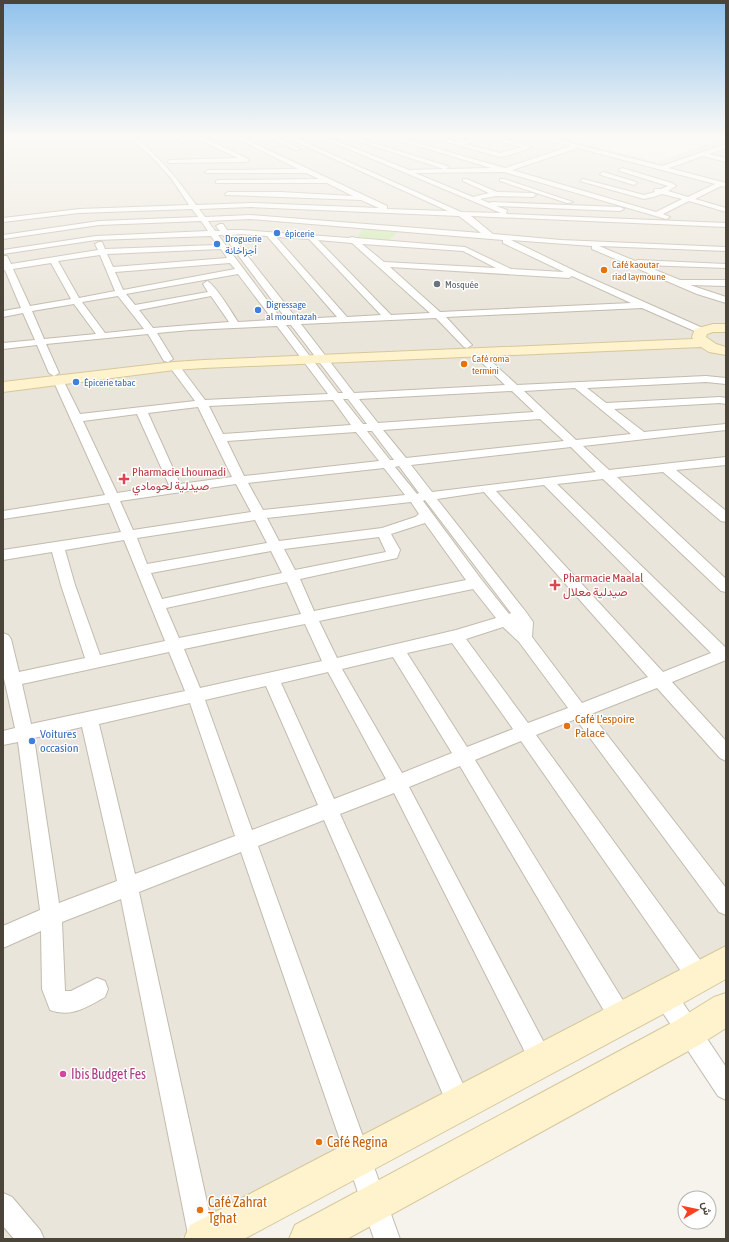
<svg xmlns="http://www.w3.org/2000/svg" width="729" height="1242" font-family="'Asap Condensed',Vazirmatn,sans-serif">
<rect width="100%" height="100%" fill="#f6f3ec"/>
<polygon fill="#eae5da" points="3,137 556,137 657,162 726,138 726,954 178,1239 3,1239"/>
<polygon fill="#d2eab5" points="363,229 397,232 388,242 356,239"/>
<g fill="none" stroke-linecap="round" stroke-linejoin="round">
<g stroke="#c2bbae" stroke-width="2">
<g id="street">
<path d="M129 137H135C159 157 178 179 196 205L251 203 379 208 361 200 226 195 225 194 228 192H280L353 196 327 183H216V181L218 180 319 179 306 173H206L205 172 208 170 298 169 234 137H241L387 206V209L448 211 286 137H293L461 212 501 213 320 137H327L409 170 444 169 352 139 357 138 447 166 448 167 446 169 491 168 388 137H396L505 168 571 146 540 138 539 137H547L662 166 726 144V148L709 154 726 158V162L703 156 669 168 726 183V187L721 186 695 199 726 208V212L689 201 663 214 670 217 666 219 504 172 415 173 473 197 489 193 463 181V179H467L497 192 533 193 536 195 533 197 496 196 480 199 489 203 492 202 620 207 624 209 620 211 496 206 507 210 506 214 726 223V227L471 216 493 234 561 240 726 247V251L599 246 635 261 638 260 726 264V268L643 265 680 280H726V286L690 285 726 297V303L697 294 592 249V246L511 240 579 273 705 329 707 331 705 333H699L642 308 446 317 470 343 472 345 467 348 464 347 436 318 301 324 354 393 505 385 473 354 471 352 473 350H479L517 385 706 376 726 378V384L706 382 587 388 606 403 720 397 726 398V404L720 403 614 409 644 432 726 424V430L583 446 609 470 726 457V465L676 470 726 511V522L721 521 663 472 617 477 726 579V592L721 591 603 479 557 484 726 648V660L672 682 726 741V761L720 758 657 688 591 714 726 888V915L719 912 576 719 536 735 706 968 709 976 706 984 698 987 690 984 521 741 475 760 629 1010 632 1018 629 1026 621 1029 613 1026 460 766 409 787 549 1052 553 1060 549 1068 541 1072 533 1068 394 793 340 814 472 1104 469 1113 460 1116 451 1113 324 820 258 846 400 1239H374L241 852 139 892 215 1239H189L121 899 62 922 65 991H71L97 978 105 981 108 989 105 997C87 1007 71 1018 50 1010L42 989 41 931 3 948V926L40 910 18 742 3 745V731L15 728 3 674V633L8 635 11 639 19 672 85 658 61 585 52 552 3 560V550L121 532 109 503 3 519V511L105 495 53 380 54 378H62L80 414 195 401 169 366 174 363 178 364 205 400 328 394 277 326 190 330 157 333 173 359 168 362 164 361 148 334 46 344 59 373 54 376 49 373 37 345 3 349V343L35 340 23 313 3 317V311L21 308 5 270H3V256H7L11 264 98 250 95 244 99 242H102L105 249 217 245 211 236 96 240 3 254V250L96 236 208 231 201 221 99 225 3 239V235L99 221 198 217 192 209 79 213 3 222V218L79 209 189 205 171 178 152 157ZM578 148 715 184 688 197 668 191 676 186 672 183 622 168 619 170 620 171 668 186 661 189H655L654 190 655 192 644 195 583 179 580 181 644 199 653 197 662 194 682 199 656 212 512 170ZM251 207 459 216 481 233 250 215 205 217 199 209ZM250 219 503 240V243L564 272 511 269 465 247 356 238 352 237 349 238 241 230H227L223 224H220L216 226 220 231H215L208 221ZM241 234 267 236 337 317 297 319 231 235ZM218 235H223L287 320H282ZM276 237 309 239 381 315 347 317ZM318 240 352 243 430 313 391 315ZM362 244 463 251 496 268 384 262ZM221 249 227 258 113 267 107 254ZM100 255 115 291 79 298 58 261ZM51 263 71 299 30 306 13 269ZM230 263 235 269 123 290 115 272ZM390 267 569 278 572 276 631 303 440 312ZM238 274 273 320 238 322C232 313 215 284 207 281L203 284 208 292 135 305 126 294ZM118 296 144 329 105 333 82 302ZM211 296 229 322 153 328 139 310ZM74 304 96 334 44 339 32 311ZM286 325H291L343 393H338ZM575 388 631 434 576 440 524 391ZM512 391 534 412 378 423 359 399ZM343 399H348L367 424H363ZM333 400 351 425 223 434 209 406ZM198 407 232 477 180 484 148 413ZM137 414 169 485 117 493 83 421ZM540 419 564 441 406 458 383 430ZM367 431H372L394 460H390ZM356 432 379 461 244 476 227 441ZM571 447 596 472 432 492 411 465ZM399 466 419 493 417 494 395 467ZM384 468 405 495 263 510 248 483ZM236 484 251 512 133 530 120 501ZM544 485 711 653 663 672 496 491ZM484 492 648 677 582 703 532 637 533 622 526 612 437 499ZM425 500 511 613 509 614 481 579 423 501ZM411 502 419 514 415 517 382 528 279 541 267 518ZM255 520 267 543 147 564 137 538ZM425 523 466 580 314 611 300 579 397 558 400 550 391 534ZM379 537 386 552 295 570 284 549ZM124 540 165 641 100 655 75 585 65 550ZM271 551 282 573 162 599 151 573ZM287 582 301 614 179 638 166 608ZM473 589 496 618 456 630 337 658 319 621ZM305 624 322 661 200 688 184 649ZM503 627 519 642 568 708 528 723 466 639ZM452 643 513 729 467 747 407 653ZM169 652 185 691 31 724 22 684ZM393 657 452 753 402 773 342 669ZM328 672 386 779 334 799 281 683ZM266 686 318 805 252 830 205 700ZM190 703 235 836 135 874 99 724ZM82 727 117 881 59 903 34 738Z"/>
<polygon points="203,137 248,159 249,160 246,162 168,163 168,161 170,160 238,158 202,141 182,142 179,140 182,138"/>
<polygon points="268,137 275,137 301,149 296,150"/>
<path d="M429 137H437L457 142 479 137H494L532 147 510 155 500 157ZM487 138 522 147 500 153 464 144Z"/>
<polygon points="603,172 636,182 637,183 634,185 601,175 600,174"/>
<polygon points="500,179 504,179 573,202 567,203 500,181"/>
<polygon points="665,985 673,988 726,1067 726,1100 718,1096 657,1004 654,996 657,988"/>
<polygon points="3,1193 12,1197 40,1230 44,1239 14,1239 3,1226"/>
</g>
</g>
<g stroke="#d6c79b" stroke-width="2">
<g id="secondary">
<polygon points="713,324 726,324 726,332 713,332 707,334 706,337 716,344 726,347 726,355 709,352 701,347 204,368 174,370 3,392 3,382 174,362 204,360 693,339 692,337 695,329"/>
<polygon points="726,946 726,979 676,1007 244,1239 184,1239 190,1225"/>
<polygon points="726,993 726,1028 701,1044 347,1239 289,1239 295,1225 677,1020 714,997"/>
</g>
</g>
<use href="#street" fill="#fff" fill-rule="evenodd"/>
<use href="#secondary" fill="#fff3cd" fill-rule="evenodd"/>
</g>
<linearGradient id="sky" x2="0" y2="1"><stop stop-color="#8fc1ec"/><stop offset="0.44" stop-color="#fbfaf6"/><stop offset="1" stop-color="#fbfaf6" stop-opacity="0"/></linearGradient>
<rect width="729" height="310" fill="url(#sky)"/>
<g fill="#3f7fe0" stroke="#fff" stroke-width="1.5">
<circle cx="277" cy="233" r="4"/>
<circle cx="217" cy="244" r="4"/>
<circle cx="258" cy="310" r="4"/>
<circle cx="76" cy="382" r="4"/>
<circle cx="32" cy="741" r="4"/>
</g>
<g fill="#e8710a" stroke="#fff" stroke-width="1.5">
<circle cx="604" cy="270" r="4"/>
<circle cx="464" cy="364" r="4"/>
<circle cx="567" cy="726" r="4"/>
<circle cx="319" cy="1142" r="4"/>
<circle cx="200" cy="1210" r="4"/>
</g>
<circle fill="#6b7280" stroke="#fff" stroke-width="1.5" cx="437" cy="284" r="4"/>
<g fill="#e0444e" stroke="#fff" stroke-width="1.5">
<path d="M122 473h4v4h4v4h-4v4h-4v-4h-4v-4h4z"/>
<path d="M553 579h4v4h4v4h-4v4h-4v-4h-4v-4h4z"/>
</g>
<circle fill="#d1479c" stroke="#fff" stroke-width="1.5" cx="63" cy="1074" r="4"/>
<g text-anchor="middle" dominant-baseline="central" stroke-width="3" stroke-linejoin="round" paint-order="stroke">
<g font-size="10" fill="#366cbe" stroke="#fff" text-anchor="start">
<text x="285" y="233">épicerie</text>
<text x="225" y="238">Droguerie<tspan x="225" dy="12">أجزاخانة</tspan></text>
<text x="266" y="304">Digressage<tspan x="266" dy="12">al mountazah</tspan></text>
<text x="84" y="382">Épicerie tabac</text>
</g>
<g font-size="10" fill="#c56008" stroke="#fff" text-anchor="start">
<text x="612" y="264">Café kaoutar<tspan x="612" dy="12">riad laymoune</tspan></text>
<text x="472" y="358">Café roma<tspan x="472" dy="12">termini</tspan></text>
</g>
<g font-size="10" fill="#5b616d" stroke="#fff" text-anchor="start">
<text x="445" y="284">Mosquée</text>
</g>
<g font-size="12" fill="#be3a42" stroke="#fff" text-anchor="start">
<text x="132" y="472">Pharmacie Lhoumadi<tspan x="132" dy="14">صيدلية لحومادي</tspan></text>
<text x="563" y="578">Pharmacie Maalal<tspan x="563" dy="14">صيدلية معلال</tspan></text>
</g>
<g font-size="12" fill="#c56008" stroke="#fff" text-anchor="start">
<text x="575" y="719">Café L'espoire<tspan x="575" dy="14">Palace</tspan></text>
</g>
<g font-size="12" fill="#366cbe" stroke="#fff" text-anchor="start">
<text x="40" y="734">Voitures<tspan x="40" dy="14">occasion</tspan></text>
</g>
<g font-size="14" fill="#b23c85" stroke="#fff" text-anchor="start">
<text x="71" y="1074">Ibis Budget Fes</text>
</g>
<g font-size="14" fill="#c56008" stroke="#fff" text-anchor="start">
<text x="327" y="1142">Café Regina</text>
<text x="208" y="1202">Café Zahrat<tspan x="208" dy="16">Tghat</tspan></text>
</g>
</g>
<rect width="729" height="1242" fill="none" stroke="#4b4439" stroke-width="8"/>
<g transform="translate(697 1210) rotate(81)"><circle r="19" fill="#ffffff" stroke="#b7b4b0"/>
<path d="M0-3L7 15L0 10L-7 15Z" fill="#fc3f1d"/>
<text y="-6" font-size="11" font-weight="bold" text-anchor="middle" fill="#4b4439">ش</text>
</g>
</svg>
